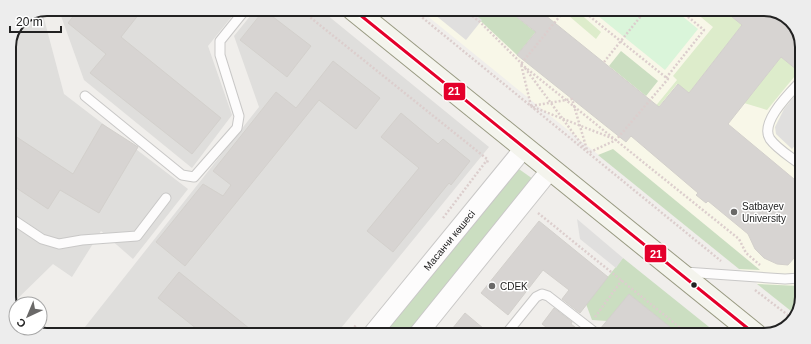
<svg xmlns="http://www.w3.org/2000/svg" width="811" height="344" font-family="Arial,sans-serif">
<rect width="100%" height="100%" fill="#f0eeeb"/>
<g fill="#dfdedc">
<polygon points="66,9 237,10 208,46 232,115 192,168 84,80 61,16"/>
<polygon points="255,10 321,10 489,147 337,333 81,332 259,107 234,36"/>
<polygon points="42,11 64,94 188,189 133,259 101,231 72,277 53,264 11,305 9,300 9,45 20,20"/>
</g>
<polygon fill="#f8f7e8" points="420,10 778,12 794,24 802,44 799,311 796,315"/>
<g fill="#ddeccb">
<polygon points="573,11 577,11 601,32 596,39 569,16"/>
<polygon points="697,12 726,12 742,25 689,93 677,84 656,110 654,108 677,80 673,76 713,27 696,13"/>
<polygon points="781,57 799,71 767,110 744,103"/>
</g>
<g fill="#cbdec1">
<polygon points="470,11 509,11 533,30 538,29 517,55"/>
<polygon points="621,51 658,81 646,96 609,66"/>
<polygon points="613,149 760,270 739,269 598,155"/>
<polygon points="516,167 533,179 410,334 383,334"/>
<polygon points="623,258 719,335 680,335 629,294 607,321 592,320 586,304"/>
<polygon points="757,284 799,286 799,311 796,315"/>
</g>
<polygon fill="#daf5da" points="592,11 676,11 698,29 665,70"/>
<g fill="#e0dfde">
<polygon points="429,10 470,11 482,20 466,40"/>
<polygon points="801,88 801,138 792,149 776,134 775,127 784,109"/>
<polygon points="577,219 623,258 616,268 580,239"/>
</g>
<g fill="#d7d4d2" stroke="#d3d0cc">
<polygon points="79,9 143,9 121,37 221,118 192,154 90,73 106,54 68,23"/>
<polygon points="264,10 311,46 287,77 240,40"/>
<polygon points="509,11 540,11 659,107 678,84 689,93 742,25 726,12 778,12 794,24 802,44 802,74 781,57 728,124 800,184 800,251 788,265 777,264 764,258 755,249 748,234 708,201 706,203 696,195 698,193 631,136 626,142 517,55 536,32"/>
<polygon points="333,61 380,98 356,129 319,100 185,266 156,242 203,184 223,196 231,185 213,171 276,92 296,108"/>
<polygon points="401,113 438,144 443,139 470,161 451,185 449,183 393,252 367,231 419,168 381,137"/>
<polygon points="102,124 138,147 99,213 60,190 48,209 9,183 9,132 73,174"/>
<polygon points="539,221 608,277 580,313 562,299 569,290 543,270 508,315 481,293"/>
<polygon points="179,272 255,333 202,333 158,298"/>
<polygon points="629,294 680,335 603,334 600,329"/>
<polygon points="554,308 572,322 571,324 584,334 555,334 542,324"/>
<polygon points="465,313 490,334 448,334"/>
</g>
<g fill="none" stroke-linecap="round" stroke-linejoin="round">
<g stroke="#c9c8c7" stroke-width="11">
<g id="lane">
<polyline points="85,96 182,175 194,177 237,128 239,116 220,55 220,41 245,10"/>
<path d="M801 165C791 157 777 149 770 139 759 122 791 92 802 80"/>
<polyline points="9,217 42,239 59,244 82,240 137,236 166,198"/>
<polyline points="685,272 785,279 800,278"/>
<polyline points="506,334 536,297 542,294 548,296 597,334"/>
</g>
</g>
<g stroke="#c9c8c7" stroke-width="20">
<g id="street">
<path id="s1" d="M373 333 525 147"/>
<polyline points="418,334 551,169"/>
</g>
</g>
<g stroke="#999a82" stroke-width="24">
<polyline id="secondary" points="354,10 756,335"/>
</g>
<g stroke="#dccecd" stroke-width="2.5" stroke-dasharray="2 2" stroke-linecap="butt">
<polyline points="301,10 487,159 488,164"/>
<polyline points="413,10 721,261"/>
<polyline points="466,11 480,22 522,64"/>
<polyline points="583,11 668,79 616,140 588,153"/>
<polyline points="604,62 645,11"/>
<polyline points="521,64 739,239 746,253 760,265"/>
<polyline points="525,68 585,149"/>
<polyline points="666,78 704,30 681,11"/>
<polyline points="531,106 521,64 564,11"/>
<polyline points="531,106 572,99 587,150"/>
<polyline points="533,107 614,139"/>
<polyline points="538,213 689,335"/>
<polyline points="443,218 487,160"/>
<polyline points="755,290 793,319"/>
<polyline points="595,317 622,280"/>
<polyline points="349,333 357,324"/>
</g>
<use href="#lane" stroke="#fdfcfc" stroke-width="9"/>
<use href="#street" stroke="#fdfcfc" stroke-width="18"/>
<use href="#secondary" stroke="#f4f4ed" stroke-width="22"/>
<g stroke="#fff" stroke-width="6">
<polyline id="bus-1" points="354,10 756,335"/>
</g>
<use href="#bus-1" stroke="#e4002b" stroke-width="3"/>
</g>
<g fill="#6a6968" stroke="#fff" stroke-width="1.5">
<circle cx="734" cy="212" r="4"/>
<circle cx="492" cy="286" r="4"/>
</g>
<circle fill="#222" stroke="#fff" stroke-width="1.5" cx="694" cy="285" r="3.5"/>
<g text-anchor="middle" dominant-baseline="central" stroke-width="3" stroke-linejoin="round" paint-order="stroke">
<g font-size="10" fill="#222" stroke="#fff" text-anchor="start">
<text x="742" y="206">Satbayev<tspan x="742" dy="12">University</tspan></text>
<text x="500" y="286">CDEK</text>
</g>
<g font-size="10" fill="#222" stroke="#fff">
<text stroke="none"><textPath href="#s1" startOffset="120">Масанчи көшесі</textPath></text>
</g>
</g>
<path d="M0 0H811V344H0ZM47 16H764A31 31 0 0 1 795 47V297A31 31 0 0 1 764 328H47A31 31 0 0 1 16 297V47A31 31 0 0 1 47 16Z" fill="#ededed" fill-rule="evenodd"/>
<path fill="none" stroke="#222" stroke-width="2" d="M47 16H764A31 31 0 0 1 795 47V297A31 31 0 0 1 764 328H47A31 31 0 0 1 16 297V47A31 31 0 0 1 47 16Z"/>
<g stroke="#fff" stroke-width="1.5">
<rect x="443" y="82" width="23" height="19" rx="4" fill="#e4002b"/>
<rect x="644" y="244" width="23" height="19" rx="4" fill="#e4002b"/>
</g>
<g font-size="11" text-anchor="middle" font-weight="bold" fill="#fff">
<text x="454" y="95">21</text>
<text x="656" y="258">21</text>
</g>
<g transform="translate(28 316) rotate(224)"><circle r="19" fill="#ffffff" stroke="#a7a7a7"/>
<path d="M0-3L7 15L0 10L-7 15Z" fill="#6a6968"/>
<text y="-6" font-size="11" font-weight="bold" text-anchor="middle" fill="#222222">С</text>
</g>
<path d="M10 26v6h51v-6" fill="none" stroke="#222222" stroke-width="2"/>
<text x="16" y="26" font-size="12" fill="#222222" stroke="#ffffff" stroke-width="3" paint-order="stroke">20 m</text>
</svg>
